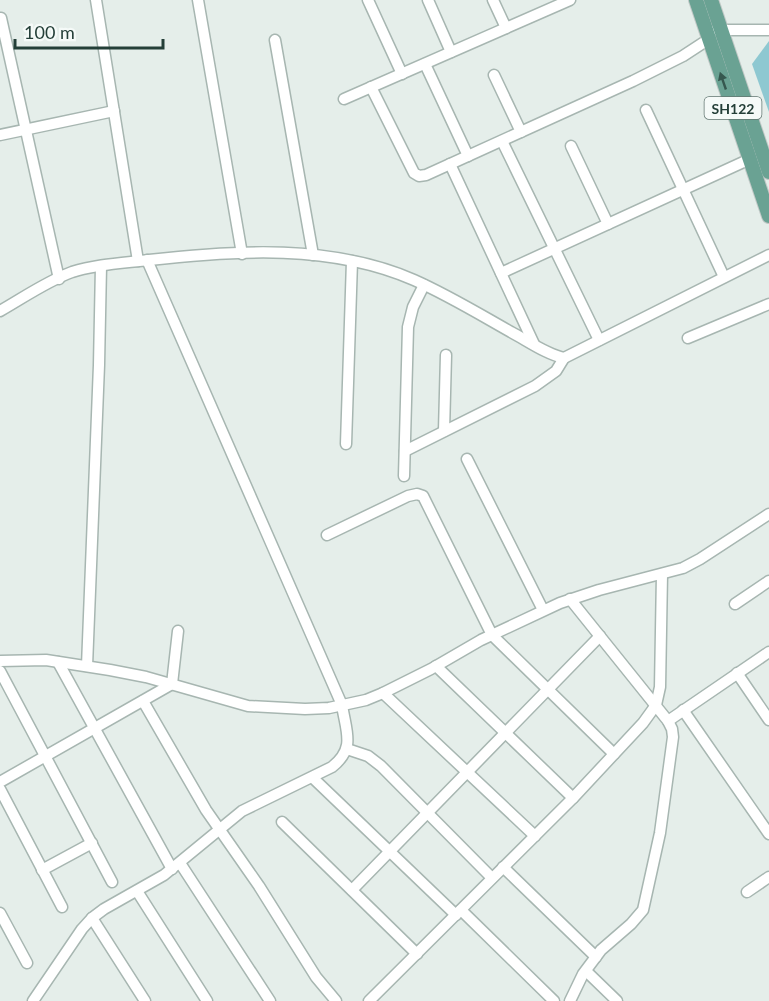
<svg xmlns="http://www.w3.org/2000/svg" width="769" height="1001" font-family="Lato,sans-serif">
<rect width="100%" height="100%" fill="#e5eeea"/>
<polygon fill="#8ec8d1" points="769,41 769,112 752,64"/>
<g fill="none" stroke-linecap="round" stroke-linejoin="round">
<g stroke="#a7b6b1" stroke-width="13">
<g id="minor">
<polyline points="96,0 138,261"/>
<polyline points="198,0 242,254"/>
<polyline points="368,0 402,74"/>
<polyline points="428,0 451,52"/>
<polyline points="493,0 506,28"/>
<polyline points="1,18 59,279"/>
<polyline points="716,30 769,30"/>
<polyline points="275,40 313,255"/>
<polyline points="425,64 468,156"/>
<polyline points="494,75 521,132"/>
<polyline points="371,87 414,173 419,176 426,175 633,81 683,56 709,39"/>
<polyline points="344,99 570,0"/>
<polyline points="646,110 724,277"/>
<polyline points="0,135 114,111"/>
<polyline points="502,141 599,340"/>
<polyline points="571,146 608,224"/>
<polyline points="450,164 534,344"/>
<polyline points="501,273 750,159"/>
<path d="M0 311C23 298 47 281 72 272 97 264 124 263 149 260 236 250 332 244 414 280 448 295 479 314 511 332 528 341 546 354 564 358L769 255"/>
<polyline points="688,338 769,304"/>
<polyline points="444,431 446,355"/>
<polyline points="346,444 352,261"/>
<polyline points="405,451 535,386 556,371 564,358"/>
<polyline points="467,459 543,610"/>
<polyline points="404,476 408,327 413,307 424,285"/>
<polyline points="327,535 408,496 417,494 423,496 492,635 614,754"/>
<polyline points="735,604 769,581"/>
<polyline points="0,661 46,660 110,670 146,677 248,706 305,709 329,708 366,700 383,693 431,669 481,640 560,603 599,590 683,568 700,559 769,514"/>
<polyline points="58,662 172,869"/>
<polyline points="87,666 99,365 101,266"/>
<polyline points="436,666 573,798"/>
<polyline points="0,671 112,882"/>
<polyline points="737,673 769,720"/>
<polyline points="383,693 535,836"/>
<polyline points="143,701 206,810 259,886 316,977 336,1001"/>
<polyline points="683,710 769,834"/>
<polyline points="668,721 769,652"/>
<polyline points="347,749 368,756 381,766 492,878"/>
<polyline points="313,778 456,915"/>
<polyline points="0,782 172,684 178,631"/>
<polyline points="0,789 62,907"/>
<polyline points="282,822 417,954"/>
<polyline points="180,863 270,1001"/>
<polyline points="503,867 596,957"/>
<polyline points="42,870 92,843"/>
<polyline points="352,890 600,636"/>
<polyline points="137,891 207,1001"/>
<polyline points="747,892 769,877"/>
<polyline points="461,910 554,1001"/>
<polyline points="0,913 27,963"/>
<polyline points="92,918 145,1001"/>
<polyline points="586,971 617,1001"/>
<path d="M33 1001 82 929 92 918 104 909 164 875 242 811 332 767C356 748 346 732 342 705L147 260"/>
<polyline points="369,1001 573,798 643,723 656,705 660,687 662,574"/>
<polyline points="570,1001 583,974 601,950 631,924 643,910 660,833 673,737 672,729 668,721 570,599"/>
</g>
</g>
<g stroke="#c2c9c7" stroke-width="16">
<g id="major">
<polyline points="696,0 769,216"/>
<polyline points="711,0 769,172"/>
</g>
</g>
<use href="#minor" stroke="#fff" stroke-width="10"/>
<use href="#major" stroke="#6aa293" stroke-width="14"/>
</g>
<defs><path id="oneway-solid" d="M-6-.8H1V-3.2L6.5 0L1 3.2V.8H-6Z" transform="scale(1.5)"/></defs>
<use fill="#36584f" href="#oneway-solid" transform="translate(723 81) rotate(-109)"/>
<g text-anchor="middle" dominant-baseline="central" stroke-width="5" stroke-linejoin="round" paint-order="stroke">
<rect fill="#f5faf8" stroke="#637772" stroke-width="1.5" x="704.5" y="97" width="57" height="22" rx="4.5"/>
<g font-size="14" font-weight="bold" fill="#243f38">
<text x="733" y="108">SH122</text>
</g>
</g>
<path d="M15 39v9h148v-9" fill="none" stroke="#243f38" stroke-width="3"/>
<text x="24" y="39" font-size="18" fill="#243f38" stroke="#f5faf8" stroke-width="4.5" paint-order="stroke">100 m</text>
</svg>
